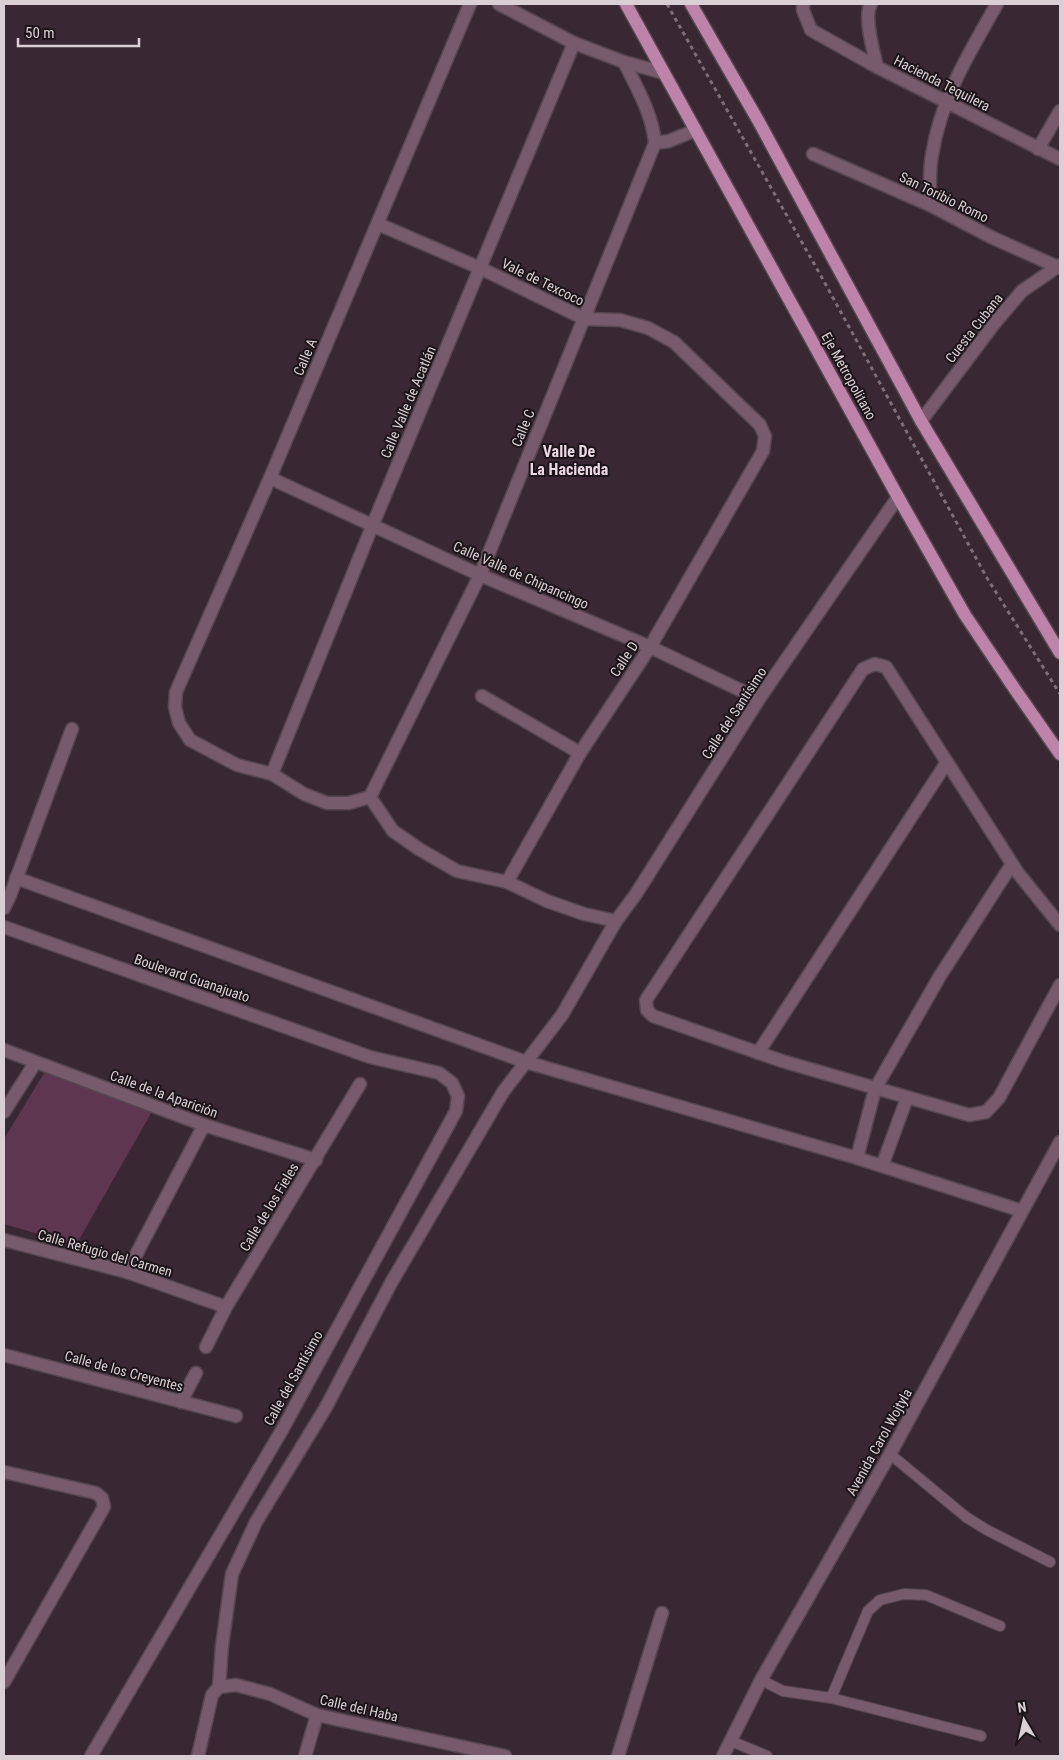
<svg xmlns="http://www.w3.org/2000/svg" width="1064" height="1760" font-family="'Roboto Condensed',sans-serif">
<rect width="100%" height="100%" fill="#392833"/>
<polygon fill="#5e3650" points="44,1073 154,1108 76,1245 4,1224 4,1139"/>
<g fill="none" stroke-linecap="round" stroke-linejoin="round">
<g stroke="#564650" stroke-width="12">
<g id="service">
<polyline points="890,1454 966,1517 987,1530 1050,1562"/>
<polyline points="761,1680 783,1691 831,1698 981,1736"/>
<polyline points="831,1698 868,1611 880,1600 904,1594 926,1595 1000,1626"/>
<polyline points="731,1741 767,1756"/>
</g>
</g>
<g stroke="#564650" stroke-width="15">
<g id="minor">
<polyline points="499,4 574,43 624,62 664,73"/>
<polyline points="803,4 803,10 811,30 877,67 1060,159"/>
<path d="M871 4C863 17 874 52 877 67"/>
<polyline points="655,143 669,141 696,130"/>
<polyline points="1038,149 1060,111"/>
<polyline points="813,154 930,205 993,238 1060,268"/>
<path d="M930 205C930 188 929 171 932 155 941 98 969 53 997 4"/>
<polyline points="378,224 480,268 585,319 620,320 648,328 674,342 760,425 765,436 763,451 650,647 580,753 507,882"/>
<polyline points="921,421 994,324 1022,291 1060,265"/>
<polyline points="270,478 480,575 650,647 759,699"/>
<polyline points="482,696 580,753"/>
<polyline points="272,774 373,524 574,43"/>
<polyline points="370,797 349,803 327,803 304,794 272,774 237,765 190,740 179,723 175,707 176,692 270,478 470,4"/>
<path d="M370 797 480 575 655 143C652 113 637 88 624 62"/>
<polyline points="370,797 393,831 419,849 457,871 507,882 547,901 584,914 616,921 636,894 759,699 898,497"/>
<polyline points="16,878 526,1062 857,1158 1022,1211"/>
<polyline points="4,908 11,893 72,729"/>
<polyline points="1060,925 1018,873 886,667 875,664 863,669 646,1000 647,1010 653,1016 782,1061 969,1115 986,1112 999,1098 1060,985"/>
<polyline points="4,927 370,1057 439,1073 452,1083 458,1096 456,1111 282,1430 91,1756"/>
<polyline points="4,1050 204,1125 316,1160"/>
<polyline points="758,1053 947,762"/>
<polyline points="4,1112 35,1063"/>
<polyline points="857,1158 875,1089 940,976 1012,864"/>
<polyline points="882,1166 907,1098"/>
<polyline points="4,1240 127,1272 226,1307"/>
<polyline points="127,1272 204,1125"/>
<polyline points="206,1347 226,1307 360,1084"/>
<polyline points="4,1355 236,1416"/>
<polyline points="181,1402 196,1373"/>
<polyline points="4,1472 96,1493 102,1498 104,1507 4,1682"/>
<polyline points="219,1687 222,1646 232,1574 256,1522 326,1407 391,1283 503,1092 562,1015 616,921"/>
<polyline points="198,1756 212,1695 219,1687 236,1685 270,1694 317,1715 505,1756"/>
<polyline points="305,1756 317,1715"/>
<polyline points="618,1756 662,1613"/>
</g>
</g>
<g stroke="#564650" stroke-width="15">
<polyline id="tertiary" points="723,1756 761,1680 890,1454 1060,1142"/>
</g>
<g stroke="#564650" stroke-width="15">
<g id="primary">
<polyline points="626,4 898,497 965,615 1014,688 1060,754"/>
<polyline points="691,4 759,122 921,421 1060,653"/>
</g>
</g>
<polyline stroke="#7d6e77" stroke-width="3" stroke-dasharray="4 4" stroke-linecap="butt" points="667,4 821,276 987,578 1060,694"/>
<use href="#service" stroke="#775a6c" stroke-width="10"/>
<use href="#minor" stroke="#775a6c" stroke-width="12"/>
<use href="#tertiary" stroke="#775a6c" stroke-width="12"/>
<use href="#primary" stroke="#be83a9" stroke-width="12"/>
</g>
<g text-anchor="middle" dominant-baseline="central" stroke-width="4" stroke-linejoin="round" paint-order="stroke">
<g font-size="14" fill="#dacfd5" stroke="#1b1418">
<text transform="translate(942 83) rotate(27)">Hacienda Tequilera</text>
<text transform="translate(944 197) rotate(26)">San Toribio Romo</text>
<text transform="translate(543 282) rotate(26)">Vale de Texcoco</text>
<text transform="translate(974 328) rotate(-52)">Cuesta Cubana</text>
<text transform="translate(305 357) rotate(-67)">Calle A</text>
<text transform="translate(849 376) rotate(61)">Eje Metropolitano</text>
<text transform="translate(408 402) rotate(-67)">Calle Valle de Acatlán</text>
<text transform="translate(523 428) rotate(-68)">Calle C</text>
<text transform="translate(521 575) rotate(24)">Calle Valle de Chipancingo</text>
<text transform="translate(624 659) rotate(-57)">Calle D</text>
<text transform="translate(734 713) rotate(-57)">Calle del Santísimo</text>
<text transform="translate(192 978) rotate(19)">Boulevard Guanajuato</text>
<text transform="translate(164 1094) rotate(20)">Calle de la Aparición</text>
<text transform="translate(269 1207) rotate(-59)">Calle de los Fieles</text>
<text transform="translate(105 1253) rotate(16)">Calle Refugio del Carmen</text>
<text transform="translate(124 1371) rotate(15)">Calle de los Creyentes</text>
<text transform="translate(293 1378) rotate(-61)">Calle del Santísimo</text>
<text transform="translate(879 1442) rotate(-61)">Avenida Carol Wojtyla</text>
<text transform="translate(359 1708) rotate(13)">Calle del Haba</text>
</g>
<g font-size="16" font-weight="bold" fill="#eed8e5" stroke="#1b1418">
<text x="569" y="451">Valle De<tspan x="569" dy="18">La Hacienda</tspan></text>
</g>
</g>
<rect width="1064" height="1760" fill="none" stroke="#dacfd5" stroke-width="10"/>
<g transform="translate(1024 1720) rotate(351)" stroke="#1b1418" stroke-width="4" paint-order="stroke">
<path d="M0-4L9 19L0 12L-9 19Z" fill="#dacfd5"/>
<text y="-8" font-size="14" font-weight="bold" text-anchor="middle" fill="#dacfd5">N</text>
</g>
<path d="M18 38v8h121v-8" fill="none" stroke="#dacfd5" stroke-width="2.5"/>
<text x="25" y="38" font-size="15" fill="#dacfd5" stroke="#1b1418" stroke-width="4" paint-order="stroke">50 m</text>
</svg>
